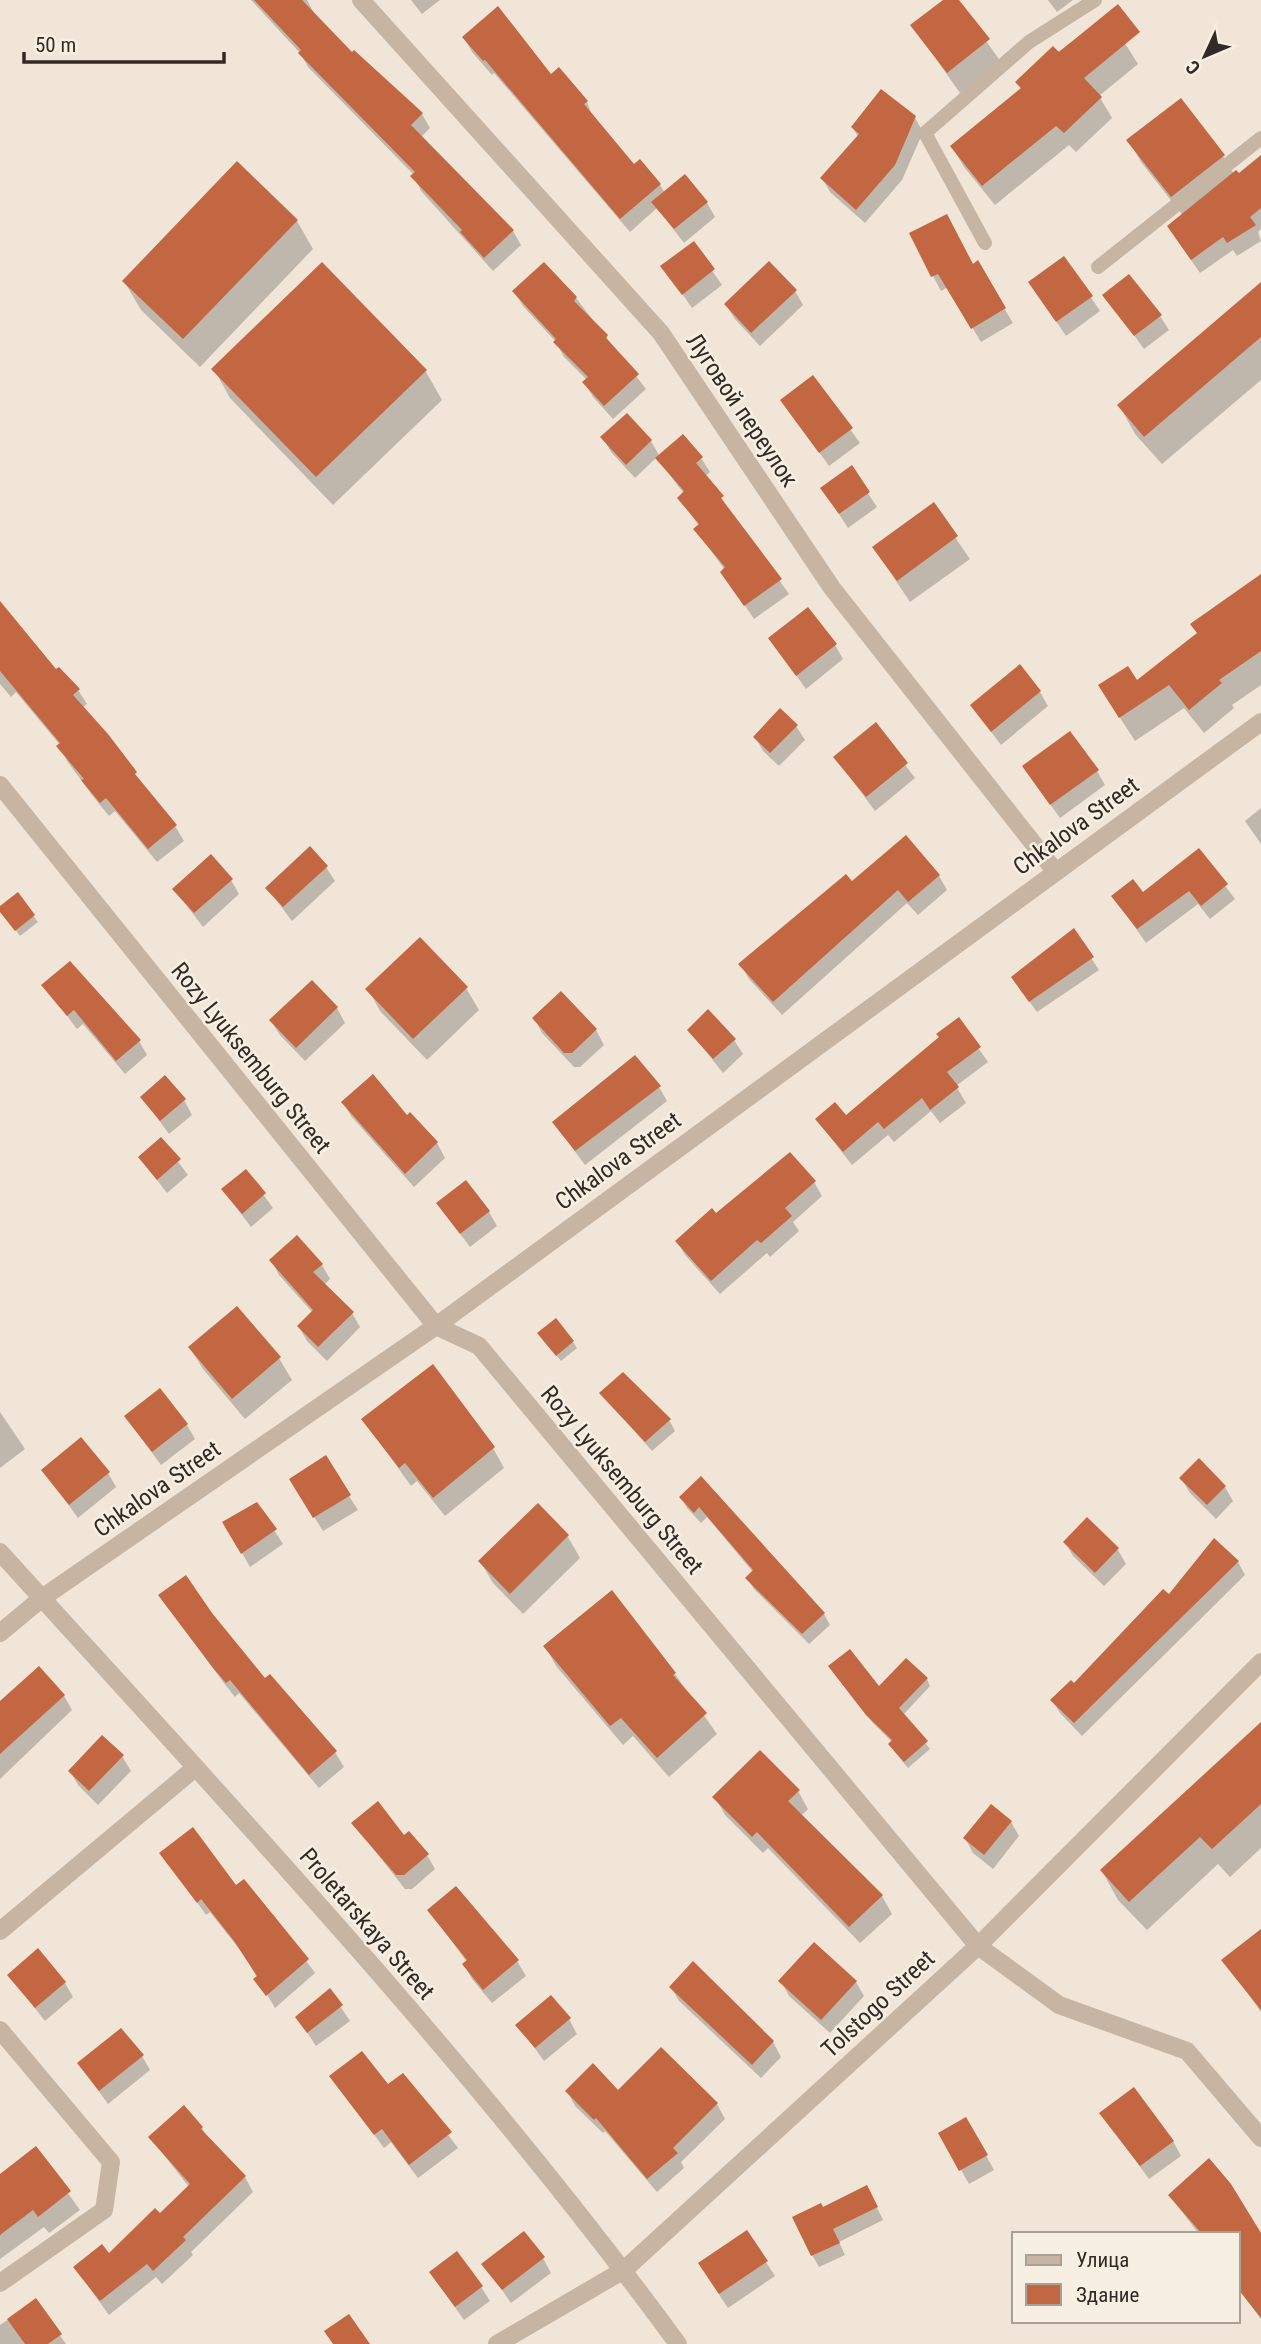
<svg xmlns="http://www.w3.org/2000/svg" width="1261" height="2344" font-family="'Roboto Condensed',sans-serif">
<rect width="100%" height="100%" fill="#f0e5d7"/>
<g fill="#0003">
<polygon points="251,0 307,0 315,15 352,54 422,114 430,128 421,137 513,231 521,245 493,271 421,191 414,175 308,67 300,53"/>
<polygon points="411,0 440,0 422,14"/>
<polygon points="946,0 957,0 1001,62 960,93 913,26"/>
<polygon points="1048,0 1073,0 1057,12"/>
<polygon points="1107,15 1138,64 1099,96 1112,118 1076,152 1069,145 995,205 964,167 952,147 1022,90 1017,83"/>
<polygon points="464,38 551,76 559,69 587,102 593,118 634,166 660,185 665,193 707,203 715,217 684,243 657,208 630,232 494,73 492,75 472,52"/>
<polygon points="915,118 923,132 902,180 865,223 830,192 822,178 858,137 853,128"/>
<polygon points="1129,140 1223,156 1234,174 1238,176 1261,162 1261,229 1258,232 1261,241 1237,256 1233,250 1200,273 1178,241 1184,217 1141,162"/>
<polygon points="297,221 313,249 200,367 141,310 124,281"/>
<polygon points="911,234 973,266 977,263 1013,323 981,342 948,287 941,291"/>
<polygon points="693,243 722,285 692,308 663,266"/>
<polygon points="1064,258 1100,311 1066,336 1030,282"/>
<polygon points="322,265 426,372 442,400 333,505 230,398 214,369"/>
<polygon points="1261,284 1261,380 1162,464 1135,434 1119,405"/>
<polygon points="514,291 576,298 646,389 613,419 593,397 584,382 587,380 564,357 556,342 523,306"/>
<polygon points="795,291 803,305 760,346 734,318 726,304"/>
<polygon points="1105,295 1160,316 1169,330 1144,349"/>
<polygon points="813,377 860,443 829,466 782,400"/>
<polygon points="627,415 651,441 660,457 701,458 710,472 705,476 789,594 754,619 722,572 725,570 695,529 699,526 679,498 684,494 657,457 635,478 611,452 603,438"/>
<polygon points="851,468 877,507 848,528 822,488"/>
<polygon points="933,505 970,559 910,602 874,548"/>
<polygon points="1261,576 1261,685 1232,705 1234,708 1204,733 1184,708 1135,741 1115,710 1137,682 1198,634"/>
<polygon points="0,606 56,672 78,690 87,704 82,708 175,826 184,841 157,862 115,811 109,816 92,795 67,761 60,745 16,692 11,697 0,684"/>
<polygon points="770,639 835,645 843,659 806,689"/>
<polygon points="1040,692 1048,706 1001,745 972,706"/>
<polygon points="875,725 915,778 875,811 835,757"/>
<polygon points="796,726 805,740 779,766 763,751 755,737"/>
<polygon points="1024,767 1097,771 1105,785 1060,818"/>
<polygon points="1261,808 1261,844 1245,821"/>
<polygon points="1198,850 1235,899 1210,919 1198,904 1146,943 1114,897 1143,895"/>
<polygon points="326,867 335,881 292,921 267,888"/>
<polygon points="939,876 947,890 918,915 907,903 782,1015 749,979 741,965 852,883"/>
<polygon points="231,880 239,894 203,927 174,889"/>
<polygon points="17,894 38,922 20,936 0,909"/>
<polygon points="1073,931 1099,970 1037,1012 1020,989"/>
<polygon points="312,982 337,1008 345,1023 305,1061 280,1035 271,1021"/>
<polygon points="44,985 139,1041 147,1055 125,1074 83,1024 77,1029"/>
<polygon points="466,988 479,1010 427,1060 380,1011 368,989"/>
<polygon points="534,1018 596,1030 604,1045 580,1067 574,1067 542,1033"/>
<polygon points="958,1019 988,1062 956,1086 966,1103 940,1123 931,1111 894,1142 888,1135 852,1165 817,1120 845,1117 941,1038"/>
<polygon points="689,1030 734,1040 743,1054 723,1073"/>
<polygon points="659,1087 667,1101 585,1165 554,1123"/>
<polygon points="142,1097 184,1100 192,1115 169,1134"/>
<polygon points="343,1102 407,1118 410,1115 437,1143 445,1158 414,1187 351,1116"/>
<polygon points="161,1139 188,1175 167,1193 140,1158"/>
<polygon points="246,1171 273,1208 251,1227 223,1190"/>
<polygon points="814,1182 822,1196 793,1222 799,1231 770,1257 767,1253 720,1294 685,1255 677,1241 716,1215"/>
<polygon points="438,1204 489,1212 497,1226 470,1247"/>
<polygon points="271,1260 322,1265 330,1279 324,1285 352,1313 360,1327 327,1361 307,1341 299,1327 313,1313 279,1275"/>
<polygon points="543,1340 573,1342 577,1348 561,1361"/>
<polygon points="190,1348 279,1358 292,1380 245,1419 203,1369"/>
<polygon points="601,1393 669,1420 675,1431 652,1451"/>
<polygon points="0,1412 25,1449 0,1468"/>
<polygon points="126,1417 187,1425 195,1439 161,1465"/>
<polygon points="364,1420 493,1448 504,1468 445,1516 417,1481 411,1486"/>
<polygon points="1199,1461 1225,1487 1233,1501 1216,1519 1190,1493 1181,1478"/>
<polygon points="43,1470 108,1473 116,1487 78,1518"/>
<polygon points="701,1478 824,1614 830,1625 809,1644 754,1589 747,1578 753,1572 707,1517 701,1523 687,1508 681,1497"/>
<polygon points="299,1493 349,1496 358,1510 323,1531"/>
<polygon points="257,1504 283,1544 250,1567 225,1523"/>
<polygon points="538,1505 568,1537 580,1558 523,1614 493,1583 480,1561"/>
<polygon points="1087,1520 1118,1550 1126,1564 1104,1586 1073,1556 1065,1542"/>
<polygon points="1238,1562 1245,1575 1082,1736 1060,1713 1052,1700 1074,1685 1169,1597"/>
<polygon points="161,1596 210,1614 265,1680 270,1676 335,1752 344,1767 319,1788 239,1693 235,1697 223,1682"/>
<polygon points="545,1646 675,1674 717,1734 669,1777 633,1736 623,1745 556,1666"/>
<polygon points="834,1673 879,1689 927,1679 930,1686 903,1715 930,1749 908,1768 894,1751 890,1744 892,1742 872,1722"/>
<polygon points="64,1696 72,1710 0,1779 0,1703"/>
<polygon points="1261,1724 1261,1848 1230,1877 1218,1864 1147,1930 1118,1900 1102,1871"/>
<polygon points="122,1756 131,1771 98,1805 78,1785 70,1771"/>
<polygon points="798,1791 808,1809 801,1816 882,1896 892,1914 860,1943 768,1848 763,1853 725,1815 715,1797"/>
<polygon points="1011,1822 1019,1836 993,1869 973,1853 965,1838"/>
<polygon points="353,1823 404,1838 427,1855 435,1869 412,1889 405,1889"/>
<polygon points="162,1853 236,1887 270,1916 273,1914 315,1973 275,2008 244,1955 210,1912 206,1915"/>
<polygon points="429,1910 517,1961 526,1976 492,2003 472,1979 464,1964 467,1962"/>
<polygon points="1261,1932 1261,2012 1224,1960"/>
<polygon points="693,1964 773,2042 781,2057 761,2078 679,2001 671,1987"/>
<polygon points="9,1975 65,1983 73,1997 45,2021"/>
<polygon points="781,1981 856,1982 864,1996 830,2033 789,1996"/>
<polygon points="330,1991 350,2021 316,2046 297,2017"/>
<polygon points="569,2019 577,2034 544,2061 518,2025"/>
<polygon points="661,2049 717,2104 725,2119 681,2162 684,2168 657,2192 605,2131 603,2133 575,2106 567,2091 618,2092"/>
<polygon points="142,2056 150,2070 108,2104 79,2064"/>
<polygon points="403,2075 458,2148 418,2178 391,2142 384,2148 331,2076 387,2087"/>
<polygon points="1101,2113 1173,2141 1181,2156 1149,2179"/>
<polygon points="966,2119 994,2170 969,2184 940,2133"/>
<polygon points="202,2128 208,2139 245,2177 253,2192 191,2252 193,2255 162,2284 156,2277 109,2315 75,2268 109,2255 160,2215 189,2187 150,2137"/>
<polygon points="36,2149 80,2210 49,2233 44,2227 0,2259 0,2176"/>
<polygon points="1170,2196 1261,2237 1261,2319 1238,2288 1238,2234 1209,2225 1199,2234"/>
<polygon points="873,2199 883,2220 839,2242 845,2255 819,2267 812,2255 823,2209"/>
<polygon points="747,2233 775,2276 728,2308 708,2278"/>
<polygon points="543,2258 551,2273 511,2303 484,2264"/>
<polygon points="440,2286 481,2287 490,2301 464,2320"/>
<polygon points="36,2301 66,2344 0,2344 0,2325"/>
</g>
<g fill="#c36642">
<polygon points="254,0 302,0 352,52 354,50 423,113 411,125 514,230 484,258 460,232 462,230 410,176 415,172 298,53 301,50"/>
<polygon points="943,0 959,0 990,39 947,73 910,25"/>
<polygon points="1118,4 1140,32 1084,78 1102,97 1064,133 1056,126 982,186 950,146 1021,88 1015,82 1053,46 1059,52"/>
<polygon points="498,6 551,74 559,67 588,101 584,104 634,164 640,159 661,184 620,219 485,60 483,61 462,37"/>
<polygon points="881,89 916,116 895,165 856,210 820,178 859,134 851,127"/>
<polygon points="1181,98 1225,155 1171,197 1126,140"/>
<polygon points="1261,155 1261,208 1250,217 1256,225 1227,243 1223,237 1191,260 1167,226 1236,170 1239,173"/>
<polygon points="237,161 298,220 183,339 122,281"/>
<polygon points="685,174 708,202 674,229 651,202"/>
<polygon points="947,214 973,264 978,260 1006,308 971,329 938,274 931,277 909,233"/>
<polygon points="694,241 715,269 682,295 660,266"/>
<polygon points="1064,256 1093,296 1056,322 1028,282"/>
<polygon points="769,261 797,290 751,333 724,304"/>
<polygon points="322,262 427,370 316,477 211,369"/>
<polygon points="544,262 577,297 574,301 608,335 606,338 639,374 604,406 582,382 588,377 553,342 556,339 512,291"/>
<polygon points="1129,274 1162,315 1134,336 1102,295"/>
<polygon points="1261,282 1261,337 1144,437 1117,405"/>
<polygon points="813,375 853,428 819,453 780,400"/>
<polygon points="627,413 652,440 626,465 600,437"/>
<polygon points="683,434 703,457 696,463 724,496 721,498 782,579 744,606 720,572 725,567 693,529 699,524 677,498 684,491 655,458"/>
<polygon points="852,465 870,492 839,514 820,488"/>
<polygon points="934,502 958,536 897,581 872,547"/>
<polygon points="1261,574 1261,651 1219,680 1222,683 1189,710 1169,685 1119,718 1098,685 1128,666 1137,680 1197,633 1190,624"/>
<polygon points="0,601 56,669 59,667 80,689 73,695 108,734 137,772 135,774 177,825 148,849 106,798 100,803 81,780 84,779 56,746 60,743 0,671"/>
<polygon points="808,607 837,644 796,676 768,638"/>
<polygon points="1020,664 1041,691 991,732 970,705"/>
<polygon points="780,708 798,725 770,753 753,737"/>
<polygon points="876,722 908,763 866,797 833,757"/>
<polygon points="1070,731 1099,770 1050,805 1022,766"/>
<polygon points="906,835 940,875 908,902 898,890 773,1002 738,964 846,874 852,881"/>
<polygon points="310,846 328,866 283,907 265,888"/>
<polygon points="1199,848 1228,884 1201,906 1189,891 1137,929 1111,896 1133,879 1143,892"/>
<polygon points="211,854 233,879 194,913 172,889"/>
<polygon points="18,892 35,915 15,931 0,912 0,906"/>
<polygon points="1074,928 1094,957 1029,1002 1011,977"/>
<polygon points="420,937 468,987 413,1039 365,989"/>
<polygon points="70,961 141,1040 116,1061 74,1010 67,1016 41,985"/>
<polygon points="312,980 338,1007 296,1048 269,1020"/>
<polygon points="561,991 597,1029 572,1053 564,1053 532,1018"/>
<polygon points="708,1009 736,1039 713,1059 687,1030"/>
<polygon points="959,1017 981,1047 947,1072 959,1087 930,1110 922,1098 884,1129 878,1122 843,1152 815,1119 835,1102 846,1115 939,1037 936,1034"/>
<polygon points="635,1055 661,1086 575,1151 552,1122"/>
<polygon points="373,1074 407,1115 410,1112 438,1142 405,1174 341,1102"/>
<polygon points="165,1075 186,1099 160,1121 140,1097"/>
<polygon points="161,1137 181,1159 157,1180 138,1157"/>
<polygon points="790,1152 816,1181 785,1208 792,1216 761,1243 757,1240 711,1281 675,1241 712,1208 716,1213"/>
<polygon points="246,1169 266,1193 242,1214 221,1189"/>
<polygon points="466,1180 490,1211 460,1234 436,1203"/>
<polygon points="297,1235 323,1264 313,1272 354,1312 318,1347 297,1326 313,1310 269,1260"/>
<polygon points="237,1306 281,1357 232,1399 188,1347"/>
<polygon points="556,1318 574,1341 556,1356 537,1333"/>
<polygon points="433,1364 495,1447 433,1498 405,1463 399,1468 361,1419"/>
<polygon points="623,1372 671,1419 645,1442 599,1393"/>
<polygon points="160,1388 188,1424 152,1452 124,1416"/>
<polygon points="81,1437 110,1472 69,1505 41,1470"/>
<polygon points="326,1455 351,1495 313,1518 289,1479"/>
<polygon points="1199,1458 1226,1486 1207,1505 1179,1478"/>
<polygon points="701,1476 825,1613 802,1634 745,1578 753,1570 699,1507 694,1513 679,1497"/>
<polygon points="257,1502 277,1529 241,1554 222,1522"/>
<polygon points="538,1503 569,1535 510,1594 478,1561"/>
<polygon points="1087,1517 1119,1548 1095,1573 1063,1542"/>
<polygon points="1214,1538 1239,1561 1074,1723 1050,1700 1071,1680 1074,1683 1163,1589 1169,1594"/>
<polygon points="186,1575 212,1613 265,1678 270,1674 337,1751 309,1775 230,1680 226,1683 213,1668 158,1595"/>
<polygon points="612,1590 676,1673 673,1675 707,1713 657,1758 621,1718 610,1726 543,1646"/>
<polygon points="850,1649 879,1686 906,1658 928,1678 899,1708 928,1741 904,1762 888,1744 892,1740 866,1715 828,1666"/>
<polygon points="39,1666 65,1695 0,1754 0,1701"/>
<polygon points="1261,1722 1261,1804 1212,1849 1200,1837 1129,1902 1100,1870"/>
<polygon points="102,1735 124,1755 89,1791 68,1771"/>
<polygon points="760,1750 800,1790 788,1801 883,1895 849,1927 757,1832 752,1837 712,1797"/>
<polygon points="378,1801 404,1835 409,1831 429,1854 404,1875 396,1875 351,1823"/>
<polygon points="991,1804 1012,1821 984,1855 963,1838"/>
<polygon points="193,1827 236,1885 244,1879 309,1959 266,1996 253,1979 257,1976 234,1941 201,1899 197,1903 159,1853"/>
<polygon points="456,1886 519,1960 483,1990 462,1964 467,1960 427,1910"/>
<polygon points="1261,1929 1261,2010 1221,1960"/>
<polygon points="814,1942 857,1981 821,2020 778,1981"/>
<polygon points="38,1948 66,1982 35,2008 7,1975"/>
<polygon points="693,1961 774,2041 752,2065 669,1987"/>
<polygon points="330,1988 343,2005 307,2033 295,2017"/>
<polygon points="551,1995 571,2018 535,2048 515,2025"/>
<polygon points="121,2028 144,2055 99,2091 77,2063"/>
<polygon points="661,2047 718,2103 673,2148 678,2153 647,2179 596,2118 594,2120 565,2091 593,2063 618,2090"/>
<polygon points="362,2051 388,2084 403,2073 452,2132 409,2165 382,2129 374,2135 329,2076"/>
<polygon points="1134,2087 1174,2141 1140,2166 1099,2113"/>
<polygon points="184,2105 203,2127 201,2129 246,2176 183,2237 186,2240 153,2271 147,2264 100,2301 73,2267 102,2244 109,2253 155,2208 160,2213 190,2184 148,2137"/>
<polygon points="966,2117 988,2155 959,2171 938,2133"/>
<polygon points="36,2146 71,2191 38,2217 33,2210 0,2235 0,2174"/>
<polygon points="1209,2158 1231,2184 1261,2233 1261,2318 1238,2289 1238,2234 1202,2234 1168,2195"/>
<polygon points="867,2185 878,2207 833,2229 840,2243 811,2256 792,2217 821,2203 823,2207"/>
<polygon points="747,2230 768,2261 719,2294 698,2263"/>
<polygon points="524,2231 545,2257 502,2290 481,2264"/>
<polygon points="457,2251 483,2286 455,2307 429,2272"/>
<polygon points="36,2298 62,2334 48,2344 25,2344 7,2319"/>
<polygon points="349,2314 370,2344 333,2344 324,2331"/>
</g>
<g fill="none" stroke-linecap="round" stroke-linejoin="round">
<g stroke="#c7b5a4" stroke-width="14">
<polyline points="985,243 925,133 1029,42 1095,0"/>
<polyline points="1098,267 1261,138"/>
</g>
<g stroke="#c7b5a4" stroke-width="18">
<polyline points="361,0 661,333 832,588 1055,871"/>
<polyline points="0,785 436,1326 479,1346 978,1946 1059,2005 1187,2051 1261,2138"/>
<path d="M0 1552C233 1809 472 2063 678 2344"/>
<polyline points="0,1633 42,1598 436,1326 1261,722"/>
<polyline points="0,1931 195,1768"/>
<polyline points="0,2030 111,2162 104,2210 0,2283"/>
<polyline points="497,2344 624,2270 978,1946 1261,1662"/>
</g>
</g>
<g text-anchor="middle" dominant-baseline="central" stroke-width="5" stroke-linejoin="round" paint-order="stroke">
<g font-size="24" fill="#332a25" stroke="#f8efe3">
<text transform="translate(742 410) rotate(56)">Луговой переулок</text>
<text transform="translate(1076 826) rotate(-36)">Chkalova Street</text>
<text transform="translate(251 1058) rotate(51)">Rozy Lyuksemburg Street</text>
<text transform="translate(618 1161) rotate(-36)">Chkalova Street</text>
<text transform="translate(622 1480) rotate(50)">Rozy Lyuksemburg Street</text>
<text transform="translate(157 1489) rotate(-35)">Chkalova Street</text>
<text transform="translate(367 1924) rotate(49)">Proletarskaya Street</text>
<text transform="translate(878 2004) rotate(-43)">Tolstogo Street</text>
</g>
</g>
<rect x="1012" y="2232" width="228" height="91" fill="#f8efe3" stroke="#a9a097" stroke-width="2"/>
<rect x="1026" y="2255" width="35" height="10" fill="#c7b5a4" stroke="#a9a097" stroke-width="2"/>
<text x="1076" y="2267" font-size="21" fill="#332a25">Улица</text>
<rect x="1026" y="2284" width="35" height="21" fill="#c36642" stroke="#a9a097" stroke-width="2"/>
<text x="1076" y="2302" font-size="21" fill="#332a25">Здание</text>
<g transform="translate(1205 56) rotate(226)" stroke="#f8efe3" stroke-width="5" paint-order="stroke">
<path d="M0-5L12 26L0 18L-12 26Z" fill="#332a25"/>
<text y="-10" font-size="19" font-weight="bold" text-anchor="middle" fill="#332a25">С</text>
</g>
<path d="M24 52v10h200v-10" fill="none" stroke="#332a25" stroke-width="3.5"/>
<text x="35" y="52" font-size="21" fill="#332a25" stroke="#f8efe3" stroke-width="5" paint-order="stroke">50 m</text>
</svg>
